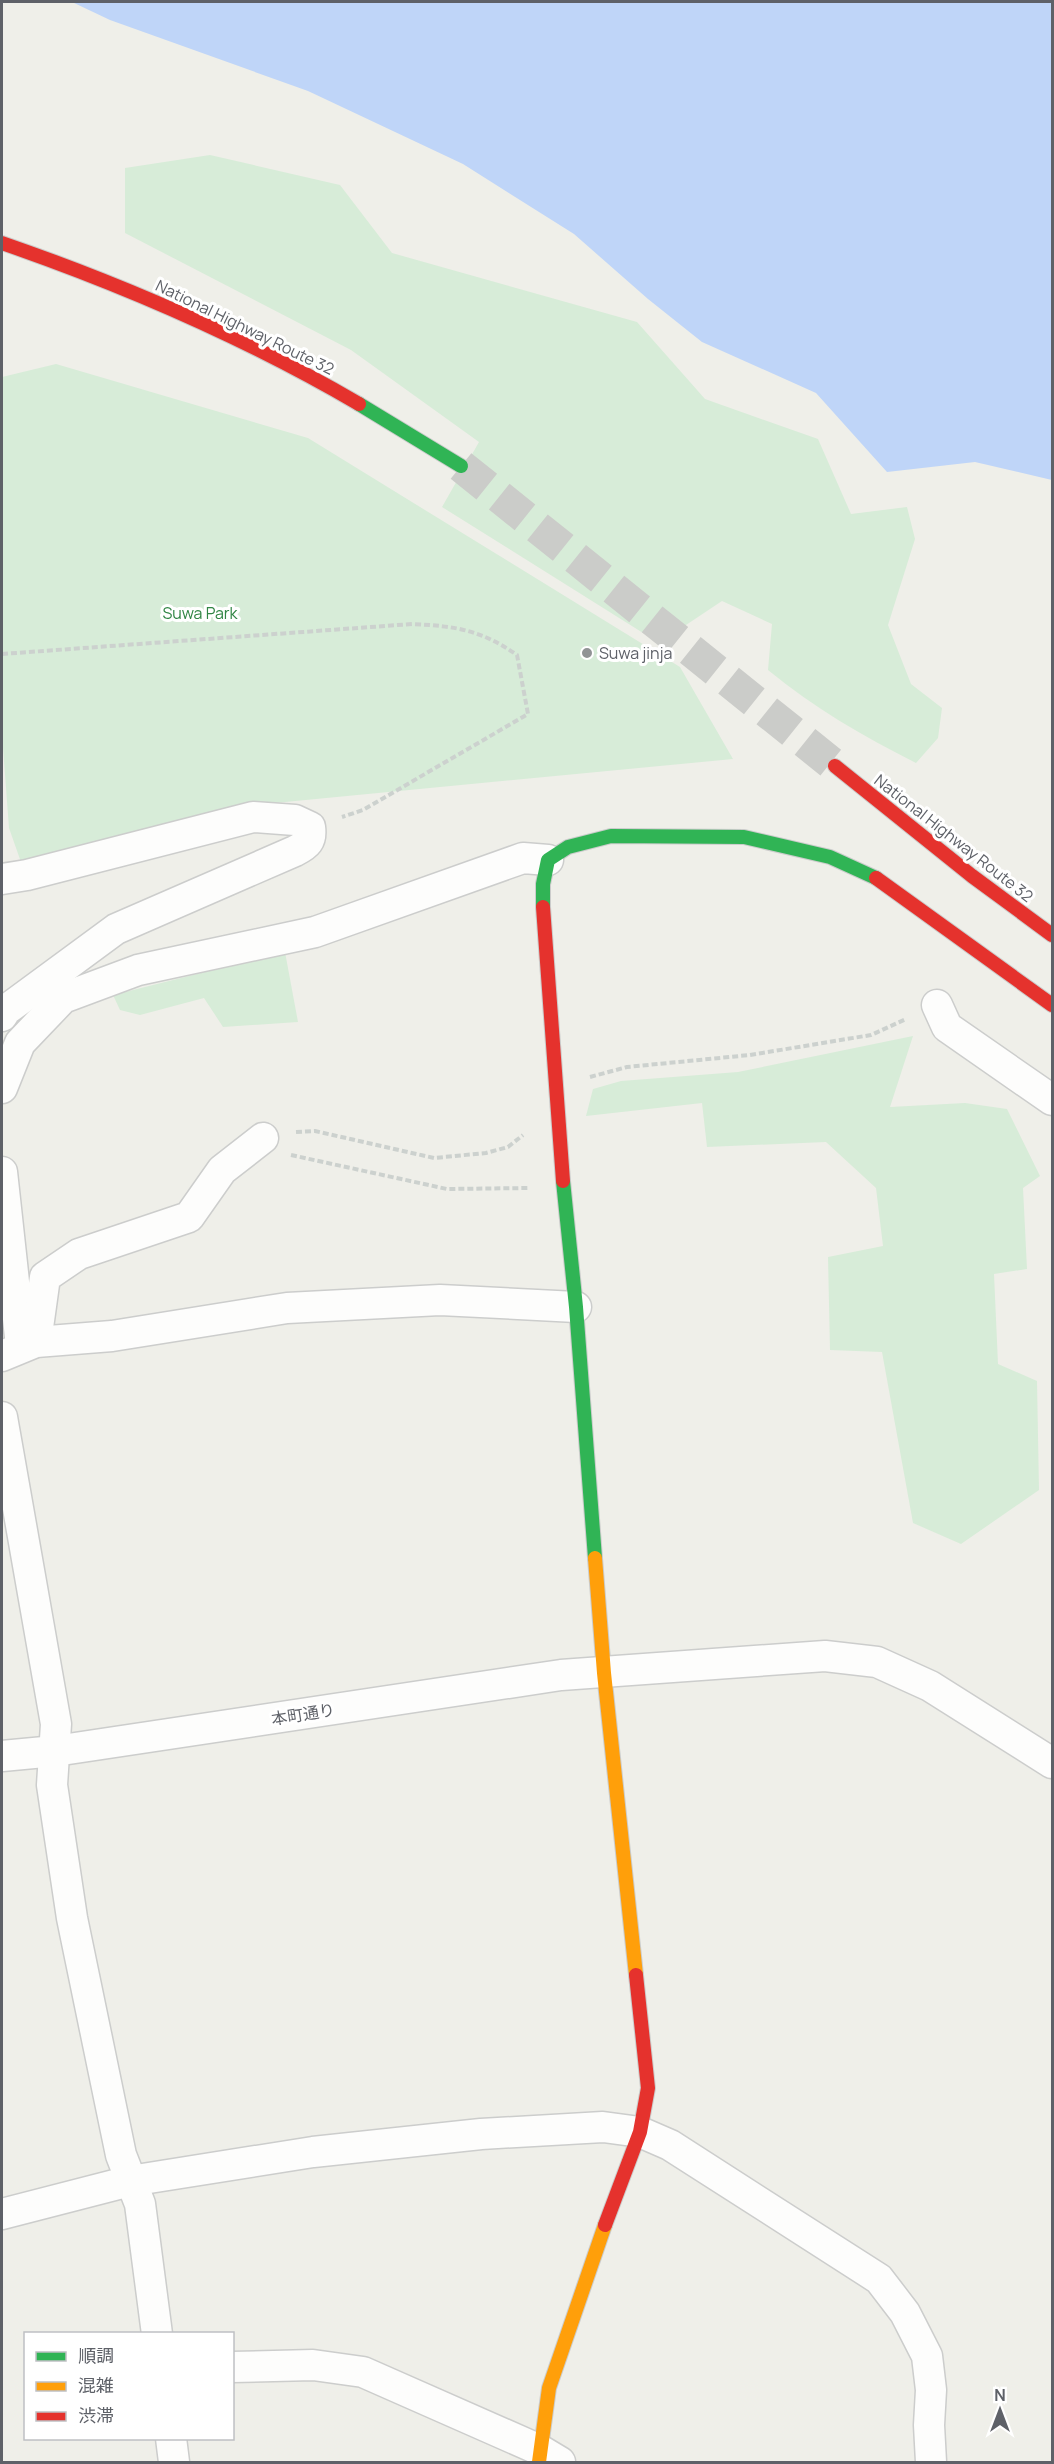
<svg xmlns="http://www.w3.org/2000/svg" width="1054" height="2464" font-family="Manrope,'Noto Sans JP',sans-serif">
<rect width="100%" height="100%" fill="#efefe9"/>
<g fill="#d7ecd8">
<path d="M210 155 340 185 392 253 637 322 705 399 818 439 851 514 907 507 915 539 888 625 911 684 942 708 938 738 916 763C863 736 814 708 768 670L772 624 722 601 659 643 442 507 479 442 351 350 125 233V168Z"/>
<polygon points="56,364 308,438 680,667 733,759 253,805 22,865 9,828 2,734 2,377"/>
<polygon points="285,952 298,1022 223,1027 204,998 140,1015 120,1010 113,995"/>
<polygon points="913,1036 890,1107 965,1103 1007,1109 1040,1176 1023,1188 1027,1269 994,1274 998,1364 1037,1381 1039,1490 961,1544 913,1523 882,1352 830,1350 828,1257 883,1246 876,1188 826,1142 707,1147 702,1103 586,1116 593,1089 621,1081 738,1072"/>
</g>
<polygon fill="#bfd5f8" points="72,2 1052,2 1052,480 975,462 887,472 816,393 702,342 648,299 574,234 463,164 308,91 110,20"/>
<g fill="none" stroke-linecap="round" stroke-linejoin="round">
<polyline stroke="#cbccc9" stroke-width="33" stroke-dasharray="33 16" stroke-linecap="butt" points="461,466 835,766"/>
<g stroke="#cccdcc" stroke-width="33">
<g id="street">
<path d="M2 879 27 875 253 817 295 820 310 827C312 841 307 845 295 851L116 929 6 1010 2 1016"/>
<polyline points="937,1005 947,1027 1052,1100"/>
<polyline points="2,1088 20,1043 63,998 138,970 315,932 523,858 548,860"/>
<polyline points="2,1172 21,1346"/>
<polyline points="36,1342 45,1277 79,1254 189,1217 222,1170 263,1138"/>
<polyline points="2,1356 36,1342 112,1336 287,1308 440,1300 576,1307"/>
<polyline points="2,1417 56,1724 52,1785 72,1918 121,2155 140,2204 157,2334"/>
<polyline points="2,1756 55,1751 561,1675 825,1656 877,1662 930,1686 1052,1763"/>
<polyline points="2,2214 130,2181 313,2152 481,2134 603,2127 640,2132 670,2145 879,2279 905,2313 927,2356 931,2390 929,2425 931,2462"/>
<polyline points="232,2367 313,2365 363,2372 540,2450 560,2462"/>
<polyline points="171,2438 174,2462"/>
</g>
</g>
<g stroke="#cbcccb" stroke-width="16">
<g id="fast">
<polyline points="359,404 461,466"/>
<polyline points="543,907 543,884 548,860 568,847 611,836 744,837 830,857 876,878"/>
<polyline points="563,1181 576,1307 595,1558"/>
</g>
</g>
<g stroke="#cbcccb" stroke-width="16">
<g id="slow">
<polyline points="595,1558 604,1673 636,1975"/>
<polyline points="539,2462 549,2388 605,2225"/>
</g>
</g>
<g stroke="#cbcccb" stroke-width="16">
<g id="jam">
<path d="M2 243C126 286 246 338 359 404"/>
<polyline points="835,766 972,876 1052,935"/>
<polyline points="876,878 1052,1005"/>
<polyline points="605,2225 640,2132 648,2088 636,1975"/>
</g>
</g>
<g stroke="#ccd1ce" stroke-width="4" stroke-dasharray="6 3" stroke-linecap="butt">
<path d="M2 654 412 624C456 626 481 630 517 655L528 714 363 810 342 817"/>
<polyline points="590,1077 627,1067 750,1055 871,1035 906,1019"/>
<polyline points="296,1132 315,1131 434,1158 486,1153 508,1147 523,1135"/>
<polyline points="291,1155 447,1189 529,1188"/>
</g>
<use href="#street" stroke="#fdfdfc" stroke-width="30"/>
<use href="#fast" stroke="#30b455" stroke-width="14"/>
<use href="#slow" stroke="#ff9f0a" stroke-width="14"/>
<use href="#jam" stroke="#e5322d" stroke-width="14"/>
<g stroke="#cbcccb" stroke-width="16" stroke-linecap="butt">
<polyline id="jam-bridge" points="543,907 563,1181"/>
</g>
<use href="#jam-bridge" stroke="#e5322d" stroke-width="14"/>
</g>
<circle fill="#919395" stroke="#fff" stroke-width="2" cx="587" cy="653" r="6"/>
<g text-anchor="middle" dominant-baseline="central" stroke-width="6" stroke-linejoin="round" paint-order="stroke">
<g font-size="16" fill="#5e6168" stroke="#fff">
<text transform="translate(245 327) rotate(26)">National Highway Route 32</text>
<text transform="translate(954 838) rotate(38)">National Highway Route 32</text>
<text transform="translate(303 1714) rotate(-9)">本町通り</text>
</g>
<g font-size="16" fill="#308544" stroke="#fff">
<text x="200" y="613">Suwa Park</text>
</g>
<g font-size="16" fill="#5e6168" stroke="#fff" text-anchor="start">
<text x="599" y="653">Suwa jinja</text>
</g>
</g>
<rect width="1054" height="2464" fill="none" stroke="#5e6168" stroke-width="6"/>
<rect x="24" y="2332" width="210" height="108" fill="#ffffff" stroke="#bfc0c3" stroke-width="1.5"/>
<rect x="36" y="2352" width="30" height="9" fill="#30b455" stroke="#bfc0c3" stroke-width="1.5"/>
<text x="78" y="2362" font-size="18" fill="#5e6168">順調</text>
<rect x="36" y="2382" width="30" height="9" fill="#ff9f0a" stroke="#bfc0c3" stroke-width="1.5"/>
<text x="78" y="2392" font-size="18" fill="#5e6168">混雑</text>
<rect x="36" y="2412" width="30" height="9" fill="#e5322d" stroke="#bfc0c3" stroke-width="1.5"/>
<text x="78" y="2422" font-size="18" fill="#5e6168">渋滞</text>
<g transform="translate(1000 2410)" stroke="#ffffff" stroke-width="4.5" paint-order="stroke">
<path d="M0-4.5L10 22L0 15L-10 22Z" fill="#5e6168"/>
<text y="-9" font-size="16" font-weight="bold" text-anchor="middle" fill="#5e6168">N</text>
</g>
</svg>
